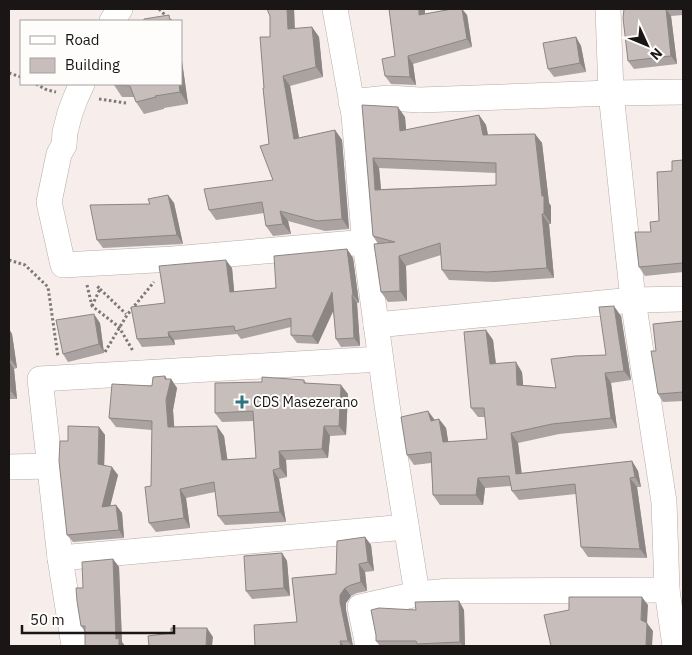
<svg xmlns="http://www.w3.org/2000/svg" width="692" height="655" font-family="'IBM Plex Sans',sans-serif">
<rect width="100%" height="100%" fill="#f7eeeb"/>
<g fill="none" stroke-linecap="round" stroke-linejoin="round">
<g stroke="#b5acaa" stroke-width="26">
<g id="minor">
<polyline points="335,9 354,115 364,235 387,405 417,594"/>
<polyline points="608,9 611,93 633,300 664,502 667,590 675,646"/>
<polyline points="112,21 120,9"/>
<polyline points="82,84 76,97 70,113 65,132 64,145 59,154 49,202 63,265 173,259 366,242"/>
<polyline points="351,102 388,98 420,100 611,93 683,92"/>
<polyline points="376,325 633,300 683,299"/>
<polyline points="9,467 50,466"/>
<polyline points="60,558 406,527"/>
<polyline points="74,646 60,558 40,379 380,359"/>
<polyline points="368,646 360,607 417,594 450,591 667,590"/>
</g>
</g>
<g stroke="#7e7876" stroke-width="3" stroke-dasharray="2.5 2.5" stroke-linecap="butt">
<polyline points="159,9 171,21"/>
<polyline points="9,73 21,77"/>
<polyline points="36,84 47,90 56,92"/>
<polyline points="99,99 126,103"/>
<polyline points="9,260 25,265 48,287 58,357"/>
<polyline points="87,285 92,306 119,327 133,351"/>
<polyline points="100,289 126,314"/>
<polyline points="92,306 100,289 96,285"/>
<polyline points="105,352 127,315 154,282"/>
</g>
<use href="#minor" stroke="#fff" stroke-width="25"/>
</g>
<g fill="#aba3a2" fill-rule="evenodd">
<polygon points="294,9 295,29 312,27 319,37 323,77 290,86 299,138 335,130 342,140 349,229 325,231 288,221 291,234 273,236 266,226 264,213 216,220 209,210 273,180 264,88 270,37 270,16"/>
<polygon points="389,9 424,9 425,10 425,14 452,9 462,9 467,15 472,47 413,64 416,85 391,84 385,76 395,56"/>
<polygon points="624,9 683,9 683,15 671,16 677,64 634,69 628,61"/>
<polygon points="576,37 581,46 586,72 554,77 548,69"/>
<polygon points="181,54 188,104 164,108 164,109 144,114 136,102 134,97 122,97 114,85 181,84"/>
<path d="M362 105 405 117 406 130 479 115 486 125 488 135 535 134 542 143 549 203 551 206V224H549L554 278 494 282 449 280 442 270 441 255 406 266 407 301 388 302 381 292 378 244 373 236ZM379 168 496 173V185L381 189Z"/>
<polygon points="683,160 683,272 645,276 639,267 651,232 659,221 672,171"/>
<polygon points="168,195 174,203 183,244 103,248 97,240 150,204"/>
<polygon points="347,249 353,258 359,303 357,303 360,346 341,347 336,339 333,310 318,344 297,343 291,335 291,327 241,339 237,334 174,340 175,345 142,347 137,339 165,303 232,268 234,292 276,288"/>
<polygon points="621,316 631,380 611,383 617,428 559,434 518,443 521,473 632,461 638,471 641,487 637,487 647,558 588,557 581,547 576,494 519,500 512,491 511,486 485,488 483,505 440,505 433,495 431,463 414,465 407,455 428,411 435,420 439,419 446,428 448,442 487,439 485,417 478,417 471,408 486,330 493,340 496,364 522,372 523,385 556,388 606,355"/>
<polygon points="683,321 683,401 663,402 658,394 656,351"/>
<polygon points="100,323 104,353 68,362 63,354"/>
<polygon points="9,329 12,334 17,368 14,369 17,399 9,399"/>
<polygon points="165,376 166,379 171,379 177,388 173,410 174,427 224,436 227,460 256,458 253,421 222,422 215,413 304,380 306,383 348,394 346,435 330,436 328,458 286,460 287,477 279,479 286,522 225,525 218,516 215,492 186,498 190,528 156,532 149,523 151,486 152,430 116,427 109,418"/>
<polygon points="99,427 105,435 104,465 118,475 110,506 116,505 122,513 124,538 73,542 67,535 68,441"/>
<polygon points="365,537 371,545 374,571 365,572 367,591 357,593 351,596 346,603 346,610 353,646 255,646 297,622"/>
<polygon points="282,553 287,561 290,596 252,599 246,591"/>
<polygon points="113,559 119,567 122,642 125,646 85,646 85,632 81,626 83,588"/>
<polygon points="459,601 464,610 465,646 380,646 376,641 416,610"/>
</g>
<g fill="#8b8584">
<polygon points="287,9 294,9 295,40 288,29"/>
<polygon points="419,9 424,9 425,10 425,23 419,15"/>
<polygon points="462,9 467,15 472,47 467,39"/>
<polygon points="666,9 671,16 677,64 671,56"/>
<polygon points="312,27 319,37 323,77 316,67"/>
<polygon points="576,37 581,46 586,72 580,63"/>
<polygon points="181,54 188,104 180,92 179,84 181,84"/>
<polygon points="408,56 413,64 416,85 410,77"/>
<polygon points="283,76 290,86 301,149 294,139"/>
<polygon points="398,107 405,117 407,141 400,131"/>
<polygon points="479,115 486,125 490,145 483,135"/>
<polygon points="335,130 342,140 349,229 342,219"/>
<polygon points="535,134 542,143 549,203 551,206 551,224 544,214"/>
<polygon points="373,158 379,168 382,200 375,190"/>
<polygon points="168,195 174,203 183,244 177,235"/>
<polygon points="280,211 288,221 291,234 283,224"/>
<polygon points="542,214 549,224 554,278 547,268"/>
<polygon points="347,249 353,258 359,303 353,295"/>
<polygon points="399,256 406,266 407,301 400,291"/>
<polygon points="226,260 232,268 235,300 230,292"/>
<polygon points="332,292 338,301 318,344 312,336"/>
<polygon points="352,295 357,303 360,346 354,338"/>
<polygon points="614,306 621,316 631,380 624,371"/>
<polygon points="94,314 100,323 104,353 99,344"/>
<polygon points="9,329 12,334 17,368 11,360 9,344"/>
<polygon points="486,330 493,340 497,374 490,364"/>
<polygon points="168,332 174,340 175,345 169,337"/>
<polygon points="9,361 14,369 17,399 11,391"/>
<polygon points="516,362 522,372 524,394 517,385"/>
<polygon points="605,373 611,383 617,428 611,418"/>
<polygon points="165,376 170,384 171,379 177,388 173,410 175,436 168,427"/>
<polygon points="341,385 348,394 346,435 339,426"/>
<polygon points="428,411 435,421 431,421"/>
<polygon points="439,419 446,428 450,452 443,442"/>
<polygon points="217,426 224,436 229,470 222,460"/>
<polygon points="324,426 330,436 328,458 322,449"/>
<polygon points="99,427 105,435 104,472 98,464"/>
<polygon points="511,433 518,443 523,483 516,474"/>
<polygon points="279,451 286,460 287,477 280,468"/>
<polygon points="632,461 638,471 641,487 635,477"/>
<polygon points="112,467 118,475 108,515 102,507"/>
<polygon points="273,470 279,479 286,522 280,512"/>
<polygon points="478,478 485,488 483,505 476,495"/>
<polygon points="630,478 637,487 647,558 640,549"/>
<polygon points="180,489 186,498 190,528 184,518"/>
<polygon points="116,505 122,513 124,538 119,530"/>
<polygon points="365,537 371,545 374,571 368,562"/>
<polygon points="282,553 287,561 290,596 284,588"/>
<polygon points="113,559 119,567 122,642 125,646 119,646 116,639"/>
<polygon points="359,564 365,572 367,591 361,582"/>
<polygon points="345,588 351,596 346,603 346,610 353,646 352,646 348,641 340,602 340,595"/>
<polygon points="642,597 648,605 647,623 653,631 652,646 646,646 641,620"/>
<polygon points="459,601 464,610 465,646 463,646 460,642"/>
<polygon points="207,628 213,637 212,646 206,646"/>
<polygon points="340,641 344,646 341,646"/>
</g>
<g fill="#c7bebc" stroke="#8b8584" fill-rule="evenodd">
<polygon points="267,9 287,9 288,29 312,27 316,67 283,76 294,139 335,130 342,219 317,221 280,211 283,224 266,226 262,202 209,210 204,189 273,180 260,146 269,144 263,88 264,88 260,37 270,37 270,16"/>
<polygon points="389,9 419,9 419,15 452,9 462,9 467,39 408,56 410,77 385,76 382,59 395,56"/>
<polygon points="624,9 666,9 671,56 628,61 623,18"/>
<polygon points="169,15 170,21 140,21 144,20 144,19"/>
<polygon points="576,37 580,63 548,69 543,43"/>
<polygon points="113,84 179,84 180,92 155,96 156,97 136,102 130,86 114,85"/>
<path d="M362 105 398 107 400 131 479 115 483 135 535 134 542 196H544V214H542L547 268 487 272 442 270 440 243 399 256 400 291 381 292 374 244 395 242 373 236ZM373 158 496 163V185L375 190Z"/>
<polygon points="683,160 683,263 639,267 635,232 651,232 650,222 659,221 657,172 672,171 672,161"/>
<polygon points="168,195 177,235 97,240 90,205 150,204 148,199"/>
<polygon points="347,249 353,295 352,295 354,338 336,339 332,292 312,336 291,335 291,318 235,331 234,326 168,332 169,337 137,339 131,307 165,303 159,266 226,260 230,292 276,288 274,256"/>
<polygon points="614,306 624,371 605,373 611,418 552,424 511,433 516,474 632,461 635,477 630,478 640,549 581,547 575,484 512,491 509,476 478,478 476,495 433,495 431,452 407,455 401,417 428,411 431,421 439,419 443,442 487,439 484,408 471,408 464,332 486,330 490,364 516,362 517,385 556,388 551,359 575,356 606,355 599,307"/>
<polygon points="94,314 99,344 63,354 56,320"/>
<polygon points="683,321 683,392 658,394 651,351 656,351 653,324"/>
<polygon points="9,344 11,360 9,360"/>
<polygon points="9,367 11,391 9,391"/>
<polygon points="165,376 165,379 171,379 166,400 168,427 217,426 222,460 256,458 253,411 215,413 215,383 262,382 262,377 304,380 304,383 341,385 339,426 324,426 322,449 279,451 280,468 273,470 280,512 218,516 214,482 180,489 184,518 149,523 145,487 151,486 152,421 109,418 112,384 152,386 153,377"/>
<polygon points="68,426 99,427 98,464 112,467 102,507 116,505 119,530 67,535 59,461 60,441 68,441"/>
<polygon points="365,537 368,562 359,564 361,582 351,585 345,588 340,595 340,602 348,641 340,641 341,646 255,646 254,625 297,622 292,578 336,574 337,541"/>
<polygon points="282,553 284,588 246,591 244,556"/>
<polygon points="113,559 116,639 119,638 119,646 85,646 85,626 81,626 77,601 76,588 83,588 82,562"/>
<polygon points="569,597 642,597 641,620 647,623 646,646 551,646 544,615 569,610"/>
<polygon points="459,601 460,642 417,644 416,641 376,641 376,635 371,610 379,608 416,610 415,602"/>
<polygon points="171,628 207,628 206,646 149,646 148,636 171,633"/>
</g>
<path fill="#2e7481" stroke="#fffdfc" stroke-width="2" d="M239.5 394.5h5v5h5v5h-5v5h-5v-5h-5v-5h5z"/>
<g text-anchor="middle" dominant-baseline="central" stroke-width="4" stroke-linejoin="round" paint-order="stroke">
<g font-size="14" fill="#191615" stroke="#fffdfc" text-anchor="start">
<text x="253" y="402">CDS Masezerano</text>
</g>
</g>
<rect width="692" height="655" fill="none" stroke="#191615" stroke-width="20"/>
<rect x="20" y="20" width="162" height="65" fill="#fffdfc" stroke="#a3a1a0"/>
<rect x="30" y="36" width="25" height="8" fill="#ffffff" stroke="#a3a1a0"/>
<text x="65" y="45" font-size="15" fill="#191615">Road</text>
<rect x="30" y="58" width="25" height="15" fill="#c7bebc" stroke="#a3a1a0"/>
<text x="65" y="70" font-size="15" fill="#191615">Building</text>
<g transform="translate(647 45) rotate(134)" stroke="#fffdfc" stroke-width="4" paint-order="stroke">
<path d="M0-4L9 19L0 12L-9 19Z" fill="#191615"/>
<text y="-8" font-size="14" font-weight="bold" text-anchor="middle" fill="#191615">N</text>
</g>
<path d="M22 625v8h152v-8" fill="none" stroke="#191615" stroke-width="2.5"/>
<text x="30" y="625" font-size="15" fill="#191615" stroke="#fffdfc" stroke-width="4" paint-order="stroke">50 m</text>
</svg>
